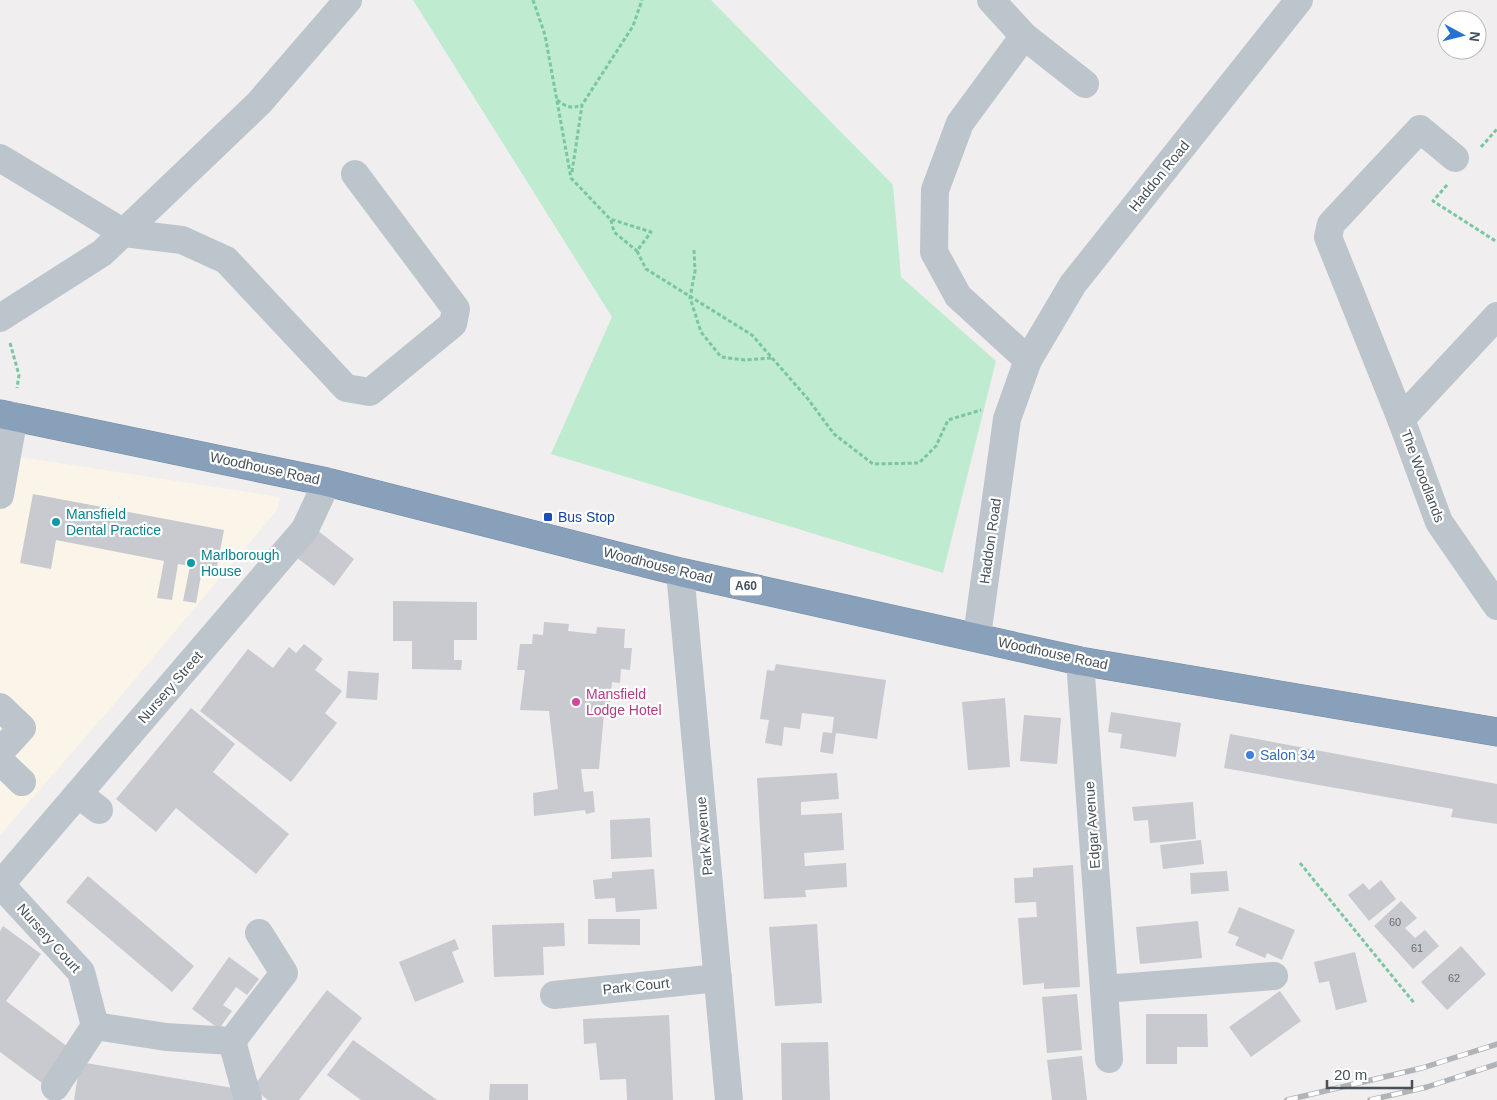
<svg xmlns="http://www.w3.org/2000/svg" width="1497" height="1100" font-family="Arial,sans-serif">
<rect width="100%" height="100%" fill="#f0eeee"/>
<polygon fill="#faf5e8" points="0,454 280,497 277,510 110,709 0,835"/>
<polygon fill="#bfebd0" points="413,0 711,0 893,185 901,277 996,361 943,573 551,454 612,317"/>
<g fill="#c8cad0">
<polygon points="33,494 224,530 216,572 202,570 196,603 183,601 190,566 178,564 172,600 157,598 164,561 56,540 51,569 20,563"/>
<polygon points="317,530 354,559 334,586 296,557"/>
<polygon points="393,601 477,602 477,640 454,640 454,660 462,660 461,670 412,669 412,641 393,641"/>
<polygon points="544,622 569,624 568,631 596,634 597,627 625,629 624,648 632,648 630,670 621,669 620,683 612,682 609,714 604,714 599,769 581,769 584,792 593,791 595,812 586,814 585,810 534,816 533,793 558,789 549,711 520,710 525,670 517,670 520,644 532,644 533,634 543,635"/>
<polygon points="304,644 323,659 315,670 342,691 325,713 337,723 291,782 200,711 248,649 273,668 289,647 296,653"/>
<polygon points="776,664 886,680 877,739 836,733 833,754 820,752 823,732 832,733 834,717 802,713 800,729 784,727 782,746 765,743 769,720 760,719 767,670 774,671"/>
<polygon points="348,671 379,673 377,700 346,698"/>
<polygon points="1005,698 1010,767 968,770 962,702"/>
<polygon points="191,708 235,744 213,772 289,834 256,874 176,808 156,832 116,799"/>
<polygon points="1111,712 1181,723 1176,757 1120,748 1122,734 1108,732"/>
<polygon points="1024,715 1061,718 1057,764 1020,761"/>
<polygon points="1230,734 1497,784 1497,824 1451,817 1453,809 1224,768"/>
<polygon points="837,773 839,799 801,802 801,815 842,813 844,850 804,853 805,866 846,863 847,887 805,890 806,897 764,899 757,778"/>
<polygon points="1193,802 1196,839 1150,843 1148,820 1134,821 1132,807"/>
<polygon points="650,818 652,857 611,859 610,820"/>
<polygon points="1201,840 1204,864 1163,869 1160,845"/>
<polygon points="1073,865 1080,987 1044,989 1044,983 1023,985 1018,918 1037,917 1036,902 1015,903 1014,878 1033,877 1033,868"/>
<polygon points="654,869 657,909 616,912 615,898 595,899 593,880 612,878 612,872"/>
<polygon points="1227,871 1229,891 1191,894 1190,873"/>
<polygon points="88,876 194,966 172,992 66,902"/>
<polygon points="1381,880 1396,899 1369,921 1348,895 1363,883 1369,890"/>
<polygon points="1401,901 1417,918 1405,928 1415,938 1425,930 1439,946 1413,969 1374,926"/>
<polygon points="1239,907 1295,930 1282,960 1267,953 1265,958 1235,945 1239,937 1228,933"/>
<polygon points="588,919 640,919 640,945 588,944"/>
<polygon points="1198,921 1202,958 1140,964 1136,927"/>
<polygon points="564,923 565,946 543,947 544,975 494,977 492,925"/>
<polygon points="817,924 822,1003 775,1006 769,927"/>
<polygon points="3,926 41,954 6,1001 68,1047 42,1083 0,1052 0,931"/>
<polygon points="455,939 459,949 452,952 464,982 415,1002 399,962"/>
<polygon points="1461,946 1486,974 1447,1010 1421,982"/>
<polygon points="1355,952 1367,1002 1336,1010 1329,981 1319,983 1314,962"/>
<polygon points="229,957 259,979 247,995 236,987 223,1005 232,1011 219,1029 192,1009"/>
<polygon points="327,990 362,1018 299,1100 268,1100 252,1088"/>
<polygon points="1280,991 1301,1021 1251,1057 1229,1027"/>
<polygon points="1077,994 1082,1050 1047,1053 1042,997"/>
<polygon points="1146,1014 1207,1014 1208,1047 1177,1047 1177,1064 1146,1064"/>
<polygon points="669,1015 673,1100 627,1100 626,1079 600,1080 596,1043 584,1044 583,1019"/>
<polygon points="353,1040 437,1100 361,1100 327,1075"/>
<polygon points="828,1042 830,1100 782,1100 781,1043"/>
<polygon points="1082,1056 1087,1100 1052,1100 1047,1060"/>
<polygon points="80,1062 239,1089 237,1100 74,1100"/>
<polygon points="490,1084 528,1084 528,1100 489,1100"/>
</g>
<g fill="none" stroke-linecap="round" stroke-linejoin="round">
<g stroke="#748ca5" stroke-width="29">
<polyline id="highway" points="0,414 327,482 680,572 1080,661 1497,732"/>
</g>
<g stroke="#79c7a0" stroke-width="3" stroke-dasharray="4 2.5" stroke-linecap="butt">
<polyline points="533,0 545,35 571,178 610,219 651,232 637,251 646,269 752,335 808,399 834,434 873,464 919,463 936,446 948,420 981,410"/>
<path d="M557 100C566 107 571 109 582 105"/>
<polyline points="1481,147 1497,129"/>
<polyline points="572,172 582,105 633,26 642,0"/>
<polyline points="1447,185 1433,201 1497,242"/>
<polyline points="611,220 614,232 637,251"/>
<polyline points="694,250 695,271 690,298 701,332 721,357 745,360 772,358"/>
<polyline points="10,343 19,375 17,388"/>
<polyline points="1300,863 1415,1004"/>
</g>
<g stroke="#bdc5cc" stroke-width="28">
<polyline points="991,0 1024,36 1085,84"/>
<polyline points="1024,36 960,123 935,190 934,252 958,296 1028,360"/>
<polyline points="0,158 124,233 182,240 226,260 346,388 370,392 453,324 456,309 355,174"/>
<polyline points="1497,316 1401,419 1439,522 1497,606"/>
<polyline points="0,318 102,253 259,103 348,0"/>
<polyline points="1401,419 1328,237 1331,224 1420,129 1455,158"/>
<polyline points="0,495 14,416"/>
<polyline points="680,572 729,1100"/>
<polyline points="977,636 1007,419 1028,360 1073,284 1299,0"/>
<polyline points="1080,661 1109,1059"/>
<polyline points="0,707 22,728 0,752"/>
<polyline points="0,761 22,782"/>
<polyline points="78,794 99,810"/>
<polyline points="0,884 81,972 95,1026 55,1087"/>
<polyline points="0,885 305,529 327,482"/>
<polyline points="1104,989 1274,976"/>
<polyline points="554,995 718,978"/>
<polyline points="95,1026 166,1037 232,1041 284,973 259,933"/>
<polyline points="232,1041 248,1100"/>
</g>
<use href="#highway" stroke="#89a0ba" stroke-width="28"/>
<g stroke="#b0b3b8" stroke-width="5.5">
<g id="rail">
<polyline points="1287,1100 1422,1068 1497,1044"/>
<polyline points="1370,1100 1427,1087 1497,1064"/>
</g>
</g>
<use href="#rail" stroke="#fff" stroke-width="4" stroke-dasharray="11" stroke-linecap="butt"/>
</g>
<rect fill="#1a4fb4" stroke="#fff" stroke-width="2" x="543" y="512" width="10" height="10" rx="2.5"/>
<g fill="#0f9aa8" stroke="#fff" stroke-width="2">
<circle cx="56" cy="522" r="5"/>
<circle cx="191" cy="563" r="5"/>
</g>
<circle fill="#d1479c" stroke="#fff" stroke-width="2" cx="576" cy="702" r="5"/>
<circle fill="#3f7fe0" stroke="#fff" stroke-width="2" cx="1250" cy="755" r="5"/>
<g text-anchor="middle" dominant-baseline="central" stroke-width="4.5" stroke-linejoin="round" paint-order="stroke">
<g font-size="11" fill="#676f78">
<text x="1395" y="922">60</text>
<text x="1417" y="948">61</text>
<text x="1454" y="978">62</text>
</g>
<rect fill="#fff" stroke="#7e858c" stroke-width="1" x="730" y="576.5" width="32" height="19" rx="4"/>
<g font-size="12" font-weight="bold" fill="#47515a">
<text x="746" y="586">A60</text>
</g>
<g font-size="14" fill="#47515a" stroke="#fff">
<text transform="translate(1159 176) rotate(-51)">Haddon Road</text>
<text transform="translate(265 468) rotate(12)">Woodhouse Road</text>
<text transform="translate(1423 476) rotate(69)">The Woodlands</text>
<text transform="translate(990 541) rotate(-82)">Haddon Road</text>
<text transform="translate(658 565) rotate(14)">Woodhouse Road</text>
<text transform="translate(1053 653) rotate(12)">Woodhouse Road</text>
<text transform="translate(170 687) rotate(-49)">Nursery Street</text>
<text transform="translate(1092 825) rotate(-94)">Edgar Avenue</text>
<text transform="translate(704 836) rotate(-95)">Park Avenue</text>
<text transform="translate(49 938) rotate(48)">Nursery Court</text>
<text transform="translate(636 986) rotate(-6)">Park Court</text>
</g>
<g font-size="14" fill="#0d838f" stroke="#fff" text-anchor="start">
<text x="66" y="514">Mansfield<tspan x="66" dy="16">Dental Practice</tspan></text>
<text x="201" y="555">Marlborough<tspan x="201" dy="16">House</tspan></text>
</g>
<g font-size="14" fill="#164399" stroke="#fff" text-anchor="start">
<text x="558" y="517">Bus Stop</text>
</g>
<g font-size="14" fill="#b23c85" stroke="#fff" text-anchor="start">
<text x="586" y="694">Mansfield<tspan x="586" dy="16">Lodge Hotel</tspan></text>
</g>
<g font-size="14" fill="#366cbe" stroke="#fff" text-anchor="start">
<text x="1260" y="755">Salon 34</text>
</g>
</g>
<g transform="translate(1462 35) rotate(97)"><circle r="24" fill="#ffffff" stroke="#b5b9bd"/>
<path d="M0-4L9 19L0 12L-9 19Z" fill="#2572d3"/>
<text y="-8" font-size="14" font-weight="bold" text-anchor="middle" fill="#47515a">N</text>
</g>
<path d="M1327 1080v8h85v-8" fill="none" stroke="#47515a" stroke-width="2.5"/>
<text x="1334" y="1080" font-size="15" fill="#47515a" stroke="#ffffff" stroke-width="4" paint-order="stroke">20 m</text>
</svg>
